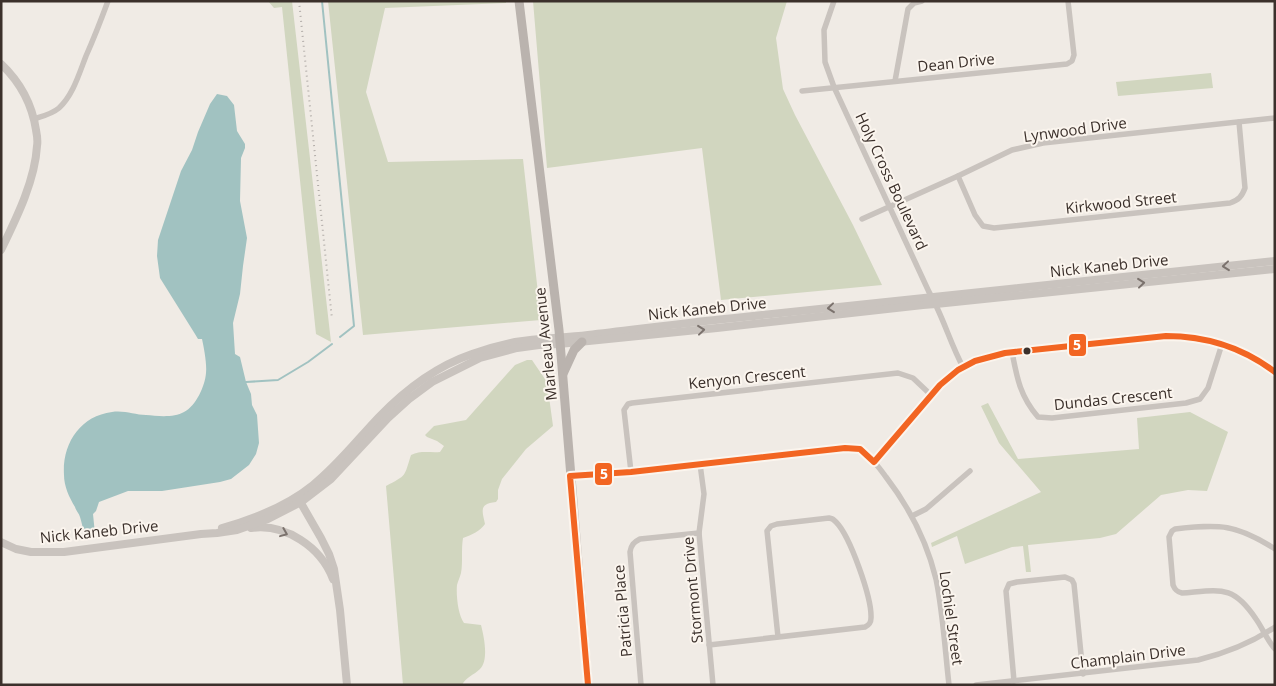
<svg xmlns="http://www.w3.org/2000/svg" width="1276" height="686" font-family="'Open Sans',sans-serif">
<rect width="100%" height="100%" fill="#f0ebe5"/>
<g fill="#d1d6bf">
<polygon points="268,1 292,1 331,342 316,334 282,7 274,8"/>
<polygon points="328,1 506,1 506,3 385,8 366,92 388,162 523,159 541,320 363,335"/>
<polygon points="533,1 787,1 776,38 783,89 795,115 853,225 882,285 721,300 702,148 547,168"/>
<polygon points="1211,73 1213,88 1118,96 1116,82"/>
<path d="M527 360H532L534 363 547 382 553 426 526 449 502 479 498 490V499L496 502C479 504 482 510 485 524 480 531 472 535 463 538 461 550 463 562 461 573 460 577 458 581 457 585 456 595 458 615 464 623L481 625C484 637 489 660 480 669 474 675 466 677 462 685H403L386 486C407 475 404 477 411 455 421 450 430 453 440 452L444 446 437 441 427 437 425 435 434 426 466 420 515 365Z"/>
<polygon points="988,403 1018,459 1139,449 1137,418 1190,412 1228,432 1207,491 1188,490 1161,495 1116,534 1100,538 1028,545 1031,572 1026,572 1023,546 1012,547 965,564 957,536 932,547 931,543 1041,492 999,443 981,406"/>
</g>
<path fill="#a1c2c1" d="M217 94 227 96 234 105 237 131 245 144V148L241 158 240 201 247 238 243 266 240 294 233 323 235 354 240 357 246 382 251 394 252 405 257 415 259 443 256 454 249 465 231 479 220 482 162 491H128L99 502 96 511 93 514 95 534 85 536C83 530 82 523 80 517 79 513 76 511 75 507 69 497 64 486 64 475 62 444 80 416 112 412 124 410 135 415 146 415 157 416 174 418 184 412 196 406 205 386 206 373 207 364 204 348 202 339H198L195 334 160 278 157 256 158 240 181 171 192 150 198 132 210 104Z"/>
<g fill="none" stroke-linecap="round" stroke-linejoin="round">
<g stroke="#a1c2c1" stroke-width="2">
<polyline points="322,1 354,326 340,337"/>
<polyline points="246,382 278,380 308,362 332,344"/>
</g>
<g stroke="#c9c3be" stroke-width="5.5">
<path d="M834 1 824 30 825 62 834 87 929 292C943 316 950 343 963 367"/>
<polyline points="895,81 908,9 914,3 922,1"/>
<polyline points="802,91 1067,64 1072,61 1074,55 1068,1"/>
<path d="M34 119C43 116 52 114 59 108 73 95 79 74 86 56 94 38 101 20 108 1"/>
<path d="M958 176 975 215 983 226 994 228 1230 203C1239 200 1242 196 1245 188L1239 122"/>
<polyline points="862,219 958,176 1012,150 1043,143 1275,118"/>
<path d="M1012 352C1017 378 1020 396 1038 417L1052 418 1186 403 1200 399 1208 388 1222 344"/>
<path d="M874 462C888 446 901 430 914 414 928 398 942 379 961 368 977 359 994 354 1012 352L1166 336C1204 334 1245 347 1275 372"/>
<polyline points="700,464 704,494 699,533 713,685"/>
<polyline points="631,472 624,410 628,404 632,403 898,373 913,378 931,395"/>
<path d="M570 476 631 472 845 448C866 448 875 462 886 477 909 507 927 542 936 579 943 613 945 650 949 685"/>
<polyline points="912,516 926,509 970,471"/>
<path d="M1275 549C1236 524 1220 524 1175 529L1172 531 1169 537 1173 585C1175 590 1177 592 1182 593 1220 590 1233 584 1256 619 1263 629 1267 640 1275 649"/>
<path d="M709 645 865 627C869 625 871 623 871 618 872 598 850 536 836 522 833 519 833 519 829 518L777 524 771 526 767 531 778 637"/>
<polyline points="1014,681 1006,591 1009,584 1017,582 1065,577 1072,580 1074,584 1083,674"/>
<path d="M641 685 630 552C631 545 634 542 640 539L699 533"/>
<path d="M976 685 1198 660C1226 653 1251 643 1275 627"/>
</g>
<g stroke="#c9c3be" stroke-width="8">
<path d="M1 64C20 82 32 104 36 130 37 135 38 141 37 146 35 181 16 219 1 250"/>
<polyline points="298,498 321,538 329,554 334,569 340,610 347,685"/>
<path d="M222 528C254 519 287 506 313 485 338 465 357 440 379 417 405 390 437 366 472 354 486 349 500 345 515 342 539 338 564 338 588 335 640 329 692 322 744 317 921 298 1098 280 1275 261"/>
<path d="M251 528C285 523 321 547 333 579"/>
<polyline points="1,542 16,549 31,552 64,552 201,534 217,533 237,530 268,519 301,502 331,479 388,418 409,399 432,382 480,358 517,348 539,345 559,344 717,328 923,305 936,304 1275,269"/>
</g>
<g stroke="#bab3ae" stroke-width="9">
<polyline points="519,1 559,330 588,685"/>
<polyline points="563,374 574,350 582,342"/>
</g>
<polyline stroke="#b1aca8" stroke-width="2" stroke-dasharray="1 4" stroke-linecap="butt" points="299,1 332,319"/>
<g stroke="#fbf5ee" stroke-width="10">
<path id="bus-1" d="M588 685 570 476 631 472 845 448 860 449 874 462 940 385 958 370 975 361 1005 353 1166 336C1207 336 1242 347 1275 372"/>
</g>
<use href="#bus-1" stroke="#f26522" stroke-width="6"/>
</g>
<defs><path id="oneway-chevron" d="M-2-3.5L2.5 0L-2 3.5" fill="none" stroke-width="1.6" stroke-linecap="round" stroke-linejoin="round" transform="scale(1.25)"/></defs>
<g stroke="#7b726d">
<use href="#oneway-chevron" transform="translate(1226 266) rotate(174)"/>
<use href="#oneway-chevron" transform="translate(1141 283) rotate(-6)"/>
<use href="#oneway-chevron" transform="translate(831 308) rotate(174)"/>
<use href="#oneway-chevron" transform="translate(701 330) rotate(-6)"/>
<use href="#oneway-chevron" transform="translate(284 533) rotate(22)"/>
</g>
<circle fill="#3b302b" stroke="#fbf5ee" stroke-width="2" cx="1027" cy="351" r="4.5"/>
<g text-anchor="middle" dominant-baseline="central" stroke-width="4" stroke-linejoin="round" paint-order="stroke">
<g font-size="15" fill="#3b302b" stroke="#fbf5ee">
<text transform="translate(956 62) rotate(-6)">Dean Drive</text>
<text transform="translate(1075 129) rotate(-8)">Lynwood Drive</text>
<text transform="translate(892 181) rotate(65)">Holy Cross Boulevard</text>
<text transform="translate(1121 202) rotate(-6)">Kirkwood Street</text>
<text transform="translate(1109 265) rotate(-6)">Nick Kaneb Drive</text>
<text transform="translate(707 308) rotate(-6)">Nick Kaneb Drive</text>
<text transform="translate(545 344) rotate(-96)">Marleau Avenue</text>
<text transform="translate(747 377) rotate(-6)">Kenyon Crescent</text>
<text transform="translate(1113 398) rotate(-6)">Dundas Crescent</text>
<text transform="translate(99 531) rotate(-6)">Nick Kaneb Drive</text>
<text transform="translate(692 590) rotate(-95)">Stormont Drive</text>
<text transform="translate(622 611) rotate(-95)">Patricia Place</text>
<text transform="translate(952 618) rotate(82)">Lochiel Street</text>
<text transform="translate(1128 656) rotate(-7)">Champlain Drive</text>
</g>
</g>
<g stroke="#fbf5ee" stroke-width="2">
<rect x="1068" y="333" width="19" height="24" rx="5" fill="#f26522"/>
<rect x="594" y="462" width="19" height="24" rx="5" fill="#f26522"/>
</g>
<g font-size="14" text-anchor="middle" font-weight="bold" fill="#fff">
<text x="1077" y="350">5</text>
<text x="604" y="479">5</text>
</g>
<rect width="1276" height="686" fill="none" stroke="#3b302b" stroke-width="5"/>
</svg>
